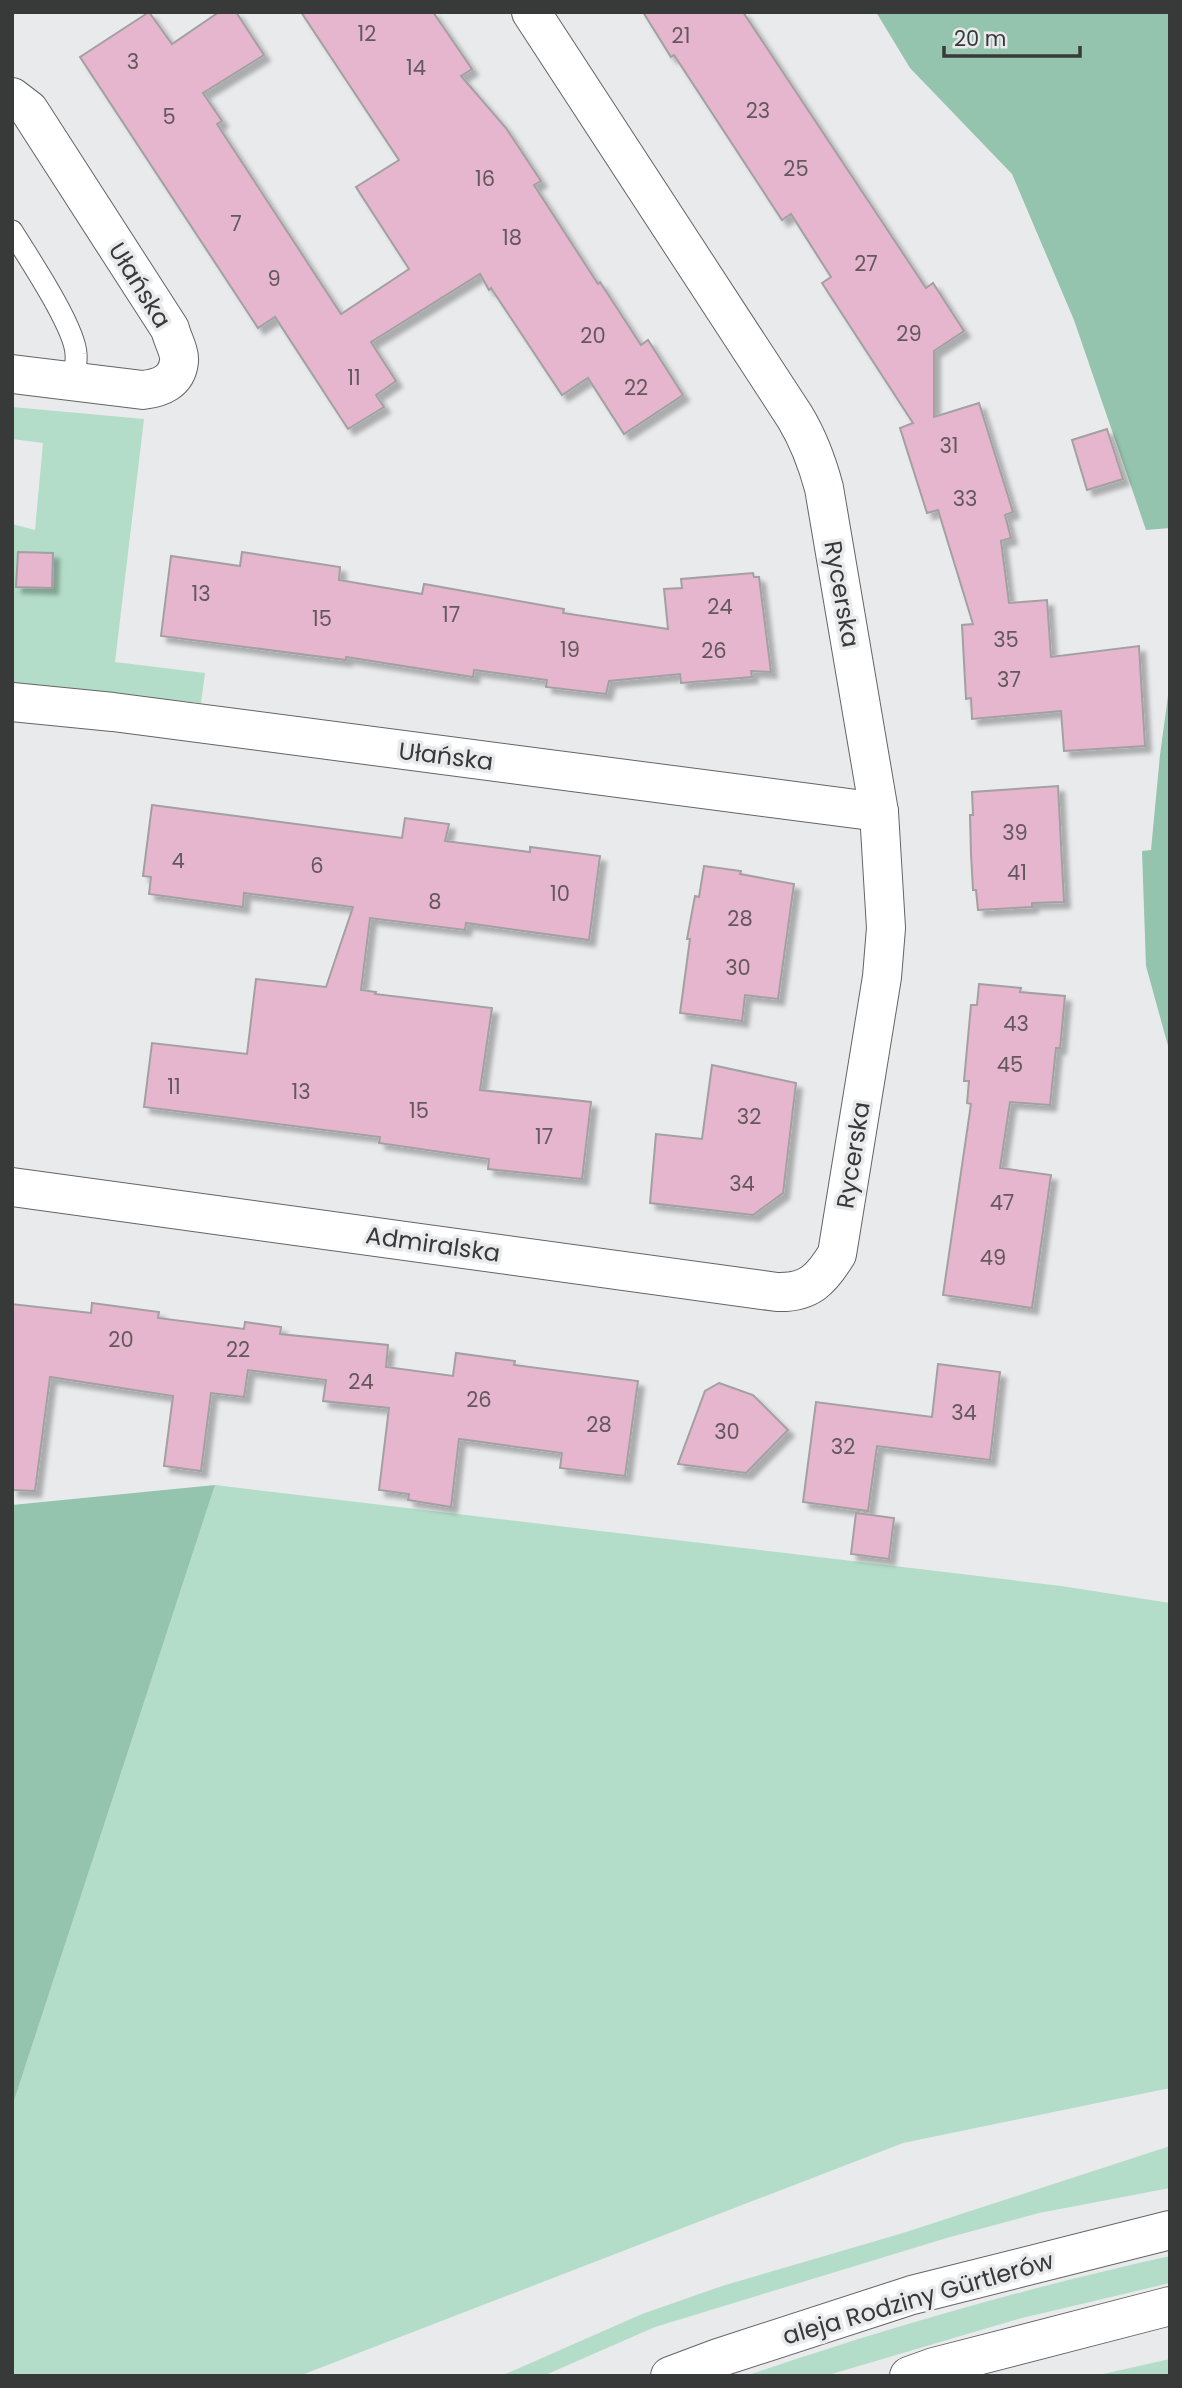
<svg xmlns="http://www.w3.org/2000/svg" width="1182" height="2388" font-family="Poppins,sans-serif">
<defs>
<filter id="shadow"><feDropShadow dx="6" dy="6" stdDeviation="2" flood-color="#0004"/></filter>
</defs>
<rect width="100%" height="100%" fill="#e9eaec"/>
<g fill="#b3ddc8">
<polygon points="12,407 144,419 115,662 205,673 201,703 12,684 12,524 35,530 43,443 12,439"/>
<polygon points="215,1485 1061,1586 1170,1603 1170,2088 903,2143 299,2376 12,2376 12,2107"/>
<polygon points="1170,2146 1170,2188 1039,2213 950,2237 655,2327 543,2376 501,2376 642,2314 722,2286 903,2233"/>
<path d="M1170 2256V2283L1018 2319 825 2376H746C886 2328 1026 2288 1170 2256Z"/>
<polygon points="1170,2359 1170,2376 1094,2376"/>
</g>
<g fill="#94c4ad">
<polygon points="876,12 1170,12 1170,528 1146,530 1074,320 1012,174 910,68"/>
<polygon points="1170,681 1170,1053 1146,966 1142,851 1151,850 1160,755"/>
<polygon points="215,1485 12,2107 12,1505"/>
</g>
<g fill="#e5b6cd" stroke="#a3a0a1" stroke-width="2" filter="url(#shadow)">
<polygon points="149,12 172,44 219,12 236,12 264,55 203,93 222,121 217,124 341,314 409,269 356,187 399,160 301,12 433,12 472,69 461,76 506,128 541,181 534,185 598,284 600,282 641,345 648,340 683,395 624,434 588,378 562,395 491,288 489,290 480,274 371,342 396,381 376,395 384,407 348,429 275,317 258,328 80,57"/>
<polygon points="643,12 743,12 926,288 933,283 964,331 934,351 934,417 979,403 1013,512 1005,515 1011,538 1001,541 1009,603 1047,600 1051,657 1139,646 1145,746 1064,751 1061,711 972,719 971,698 966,699 962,625 973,624 938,510 927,513 900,428 913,423 822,283 831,277 791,214 782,220 674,55 671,57"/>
<polygon points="1107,429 1123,479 1087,490 1072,440"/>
<polygon points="18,552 53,553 52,588 16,587"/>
<polygon points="242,552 340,567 339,580 422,594 424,584 564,609 563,613 668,629 664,589 682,588 681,579 753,573 754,577 759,577 771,672 751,671 752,677 681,683 680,674 609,681 606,694 546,687 547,680 474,670 473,677 346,657 346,660 161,636 171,556 240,566"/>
<polygon points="1058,786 1064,902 1032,903 1032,907 978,910 976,890 973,890 971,854 970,815 973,815 972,792"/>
<polygon points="152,805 402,838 405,818 449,824 445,841 530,852 530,847 600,856 589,940 466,923 465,930 370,918 361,990 376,992 375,994 492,1008 480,1090 591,1102 582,1179 488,1169 489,1159 379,1143 380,1137 144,1107 152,1043 247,1054 256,979 326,987 353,907 244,893 243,907 149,894 151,877 143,876"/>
<polygon points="704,866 741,871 740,874 794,884 778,999 745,995 742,1021 680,1013 690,939 687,939 695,896 699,897"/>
<polygon points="979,984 1021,988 1020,992 1065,996 1060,1048 1056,1048 1050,1105 1010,1102 1000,1168 1051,1175 1032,1308 943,1295 971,1104 967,1103 969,1081 964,1081 971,1005 977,1005"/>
<polygon points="712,1065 796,1083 783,1193 753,1215 650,1203 656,1134 702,1139"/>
<polygon points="92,1303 159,1312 158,1318 244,1329 245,1322 281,1327 280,1334 388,1345 386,1367 453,1376 456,1353 515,1361 514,1365 638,1381 625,1476 560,1468 562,1453 459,1439 451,1507 408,1500 409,1494 379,1490 389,1408 323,1401 326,1380 248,1370 244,1397 211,1393 201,1471 164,1466 173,1396 50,1377 35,1491 12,1490 12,1304 91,1313"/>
<polygon points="938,1364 1000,1372 990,1460 877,1446 868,1511 803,1502 816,1402 932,1417"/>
<polygon points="719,1383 753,1395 788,1430 746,1473 678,1464 705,1391"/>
<polygon points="856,1513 894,1518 889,1559 851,1554"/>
</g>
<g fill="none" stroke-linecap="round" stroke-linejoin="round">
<g stroke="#636466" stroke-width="23">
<path id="lane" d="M12 231C28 257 75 327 76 354 77 363 74 373 73 382"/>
</g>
<g stroke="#636466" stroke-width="40">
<g id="street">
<path d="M12 97 29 110 170 329C172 338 180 352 179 361 177 382 160 388 143 390L12 374"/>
<polyline points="12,702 113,712 879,812"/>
<path d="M12 1187 777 1292C809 1293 821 1280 837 1254L882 977 886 928 879 812 824 488C817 462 809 440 795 417L531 12"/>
</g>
</g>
<g stroke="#636466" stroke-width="40">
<g id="secondary">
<polyline points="670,2376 718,2358 912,2295 1170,2230"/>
<polyline points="909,2376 934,2367 1170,2306"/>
</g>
</g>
<use href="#lane" stroke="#fff" stroke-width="21"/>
<use href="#street" stroke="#fff" stroke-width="38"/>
<use href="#secondary" stroke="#fff" stroke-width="38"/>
</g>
<g text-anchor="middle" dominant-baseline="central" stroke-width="7" stroke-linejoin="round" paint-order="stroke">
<g font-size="21" fill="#63585e">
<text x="367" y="33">12</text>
<text x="681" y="35">21</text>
<text x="133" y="61">3</text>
<text x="416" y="67">14</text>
<text x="758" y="110">23</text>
<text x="169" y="116">5</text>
<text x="796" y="168">25</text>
<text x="485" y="178">16</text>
<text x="236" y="223">7</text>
<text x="512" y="237">18</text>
<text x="866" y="263">27</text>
<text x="274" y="278">9</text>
<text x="909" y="333">29</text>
<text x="593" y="335">20</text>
<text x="354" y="377">11</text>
<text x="636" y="387">22</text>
<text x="949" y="445">31</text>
<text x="965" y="498">33</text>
<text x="201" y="593">13</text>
<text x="720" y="606">24</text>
<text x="451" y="614">17</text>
<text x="322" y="618">15</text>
<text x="1006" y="639">35</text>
<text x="570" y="649">19</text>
<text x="714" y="650">26</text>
<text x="1009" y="679">37</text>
<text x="1015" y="832">39</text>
<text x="178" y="860">4</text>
<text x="317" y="865">6</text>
<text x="1017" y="872">41</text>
<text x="560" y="893">10</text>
<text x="435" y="901">8</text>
<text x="740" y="918">28</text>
<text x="738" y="967">30</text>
<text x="1016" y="1023">43</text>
<text x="1010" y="1064">45</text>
<text x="174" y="1086">11</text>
<text x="301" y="1091">13</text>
<text x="419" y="1110">15</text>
<text x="749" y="1116">32</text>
<text x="544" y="1136">17</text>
<text x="742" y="1183">34</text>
<text x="1002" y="1202">47</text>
<text x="993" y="1257">49</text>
<text x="121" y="1339">20</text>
<text x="238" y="1349">22</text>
<text x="361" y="1381">24</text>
<text x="479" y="1399">26</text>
<text x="964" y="1412">34</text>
<text x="599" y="1424">28</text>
<text x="727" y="1431">30</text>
<text x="843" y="1446">32</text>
</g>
<g font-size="24" fill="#383939" stroke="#e9eaec">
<text transform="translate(140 285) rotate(58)">Ułańska</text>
<text transform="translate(842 594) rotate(80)">Rycerska</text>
<text transform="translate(446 756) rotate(7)">Ułańska</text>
<text transform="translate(853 1155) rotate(-81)">Rycerska</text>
<text transform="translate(433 1244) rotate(8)">Admiralska</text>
<text transform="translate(918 2298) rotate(-16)">aleja Rodziny Gürtlerów</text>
</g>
</g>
<rect width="1182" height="2388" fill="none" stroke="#383939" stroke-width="28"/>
<path d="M944 46v10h136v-10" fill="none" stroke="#383939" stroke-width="3.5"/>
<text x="954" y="46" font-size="21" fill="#383939" stroke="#e9eaec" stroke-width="5" paint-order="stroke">20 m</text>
</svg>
